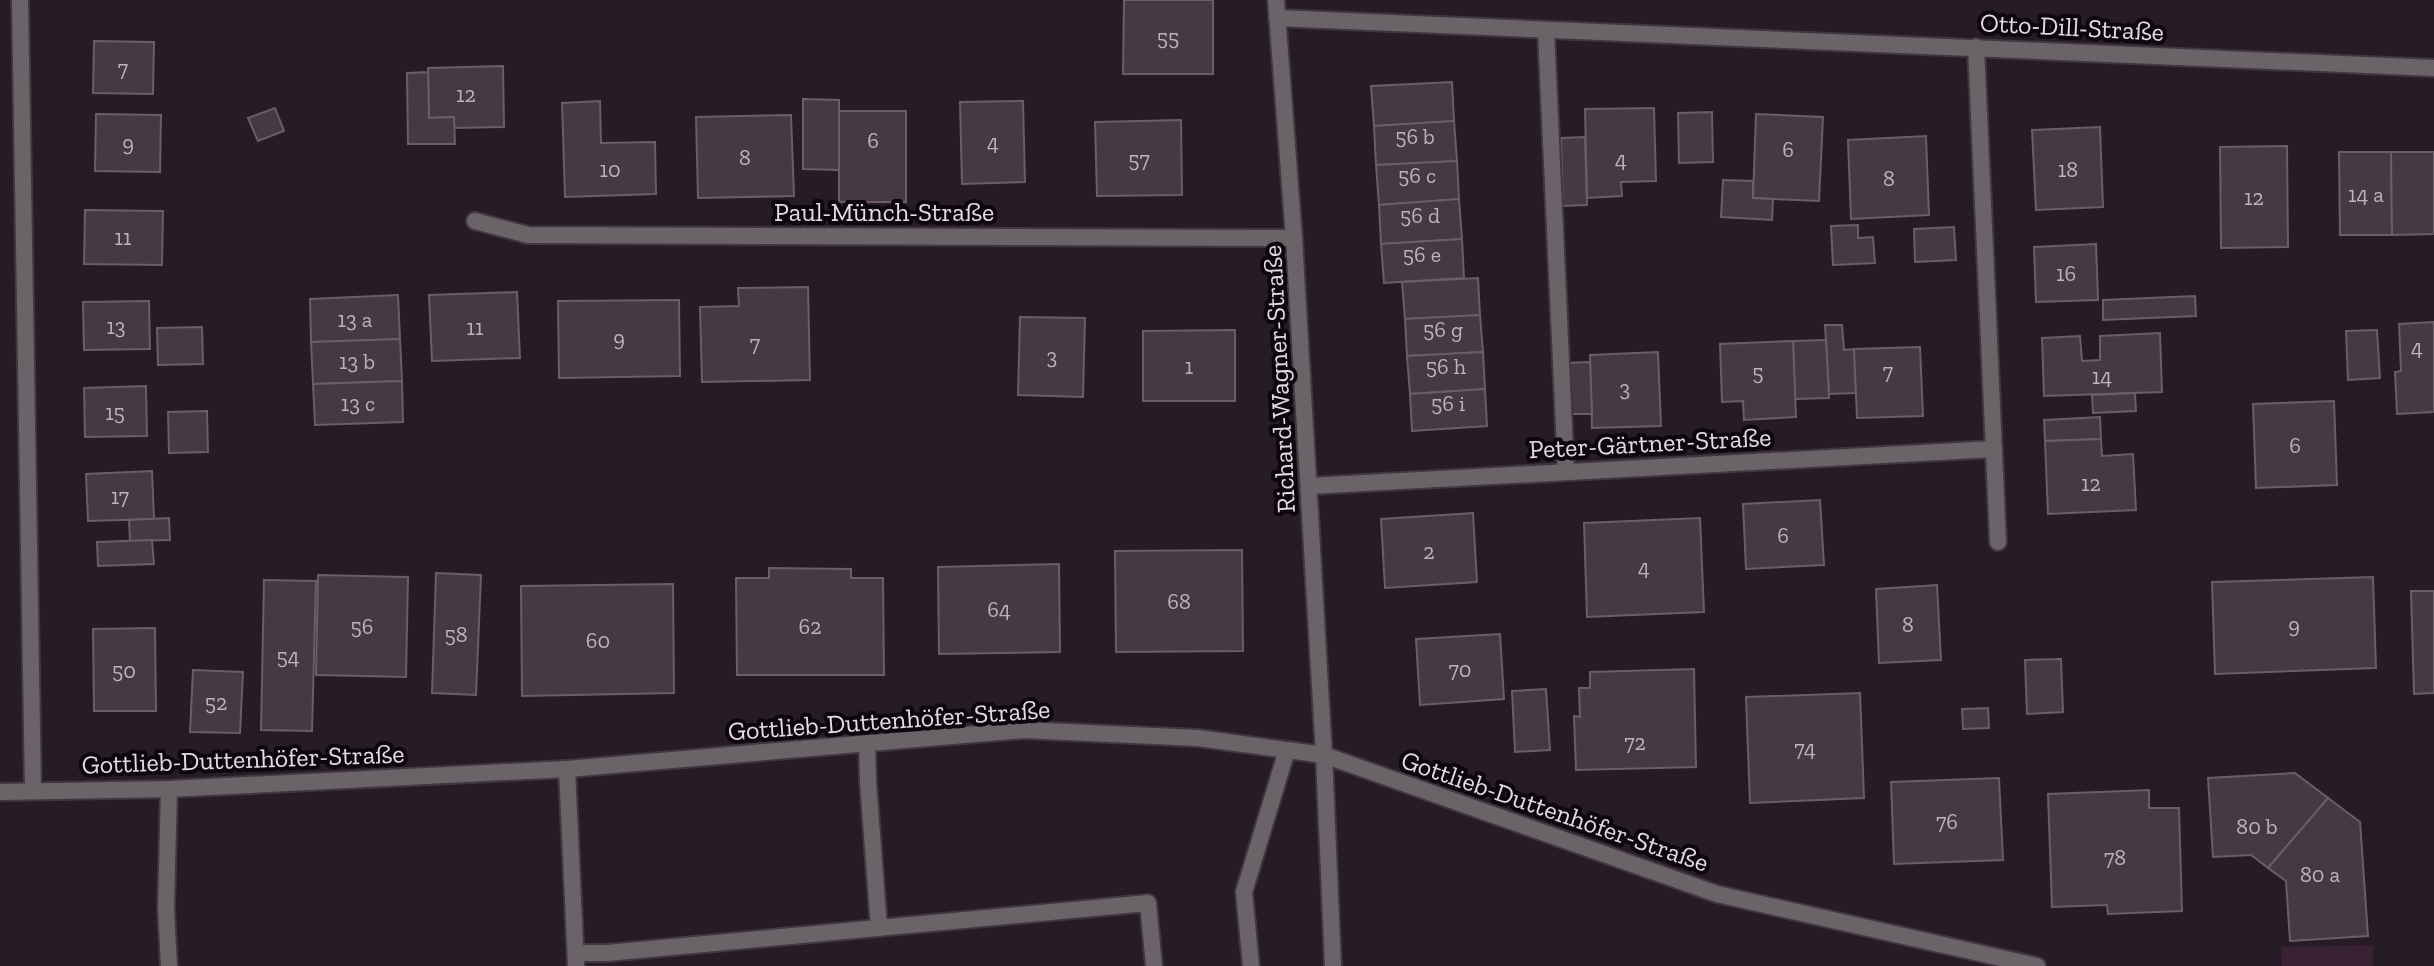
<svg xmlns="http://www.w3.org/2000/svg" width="2434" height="966" font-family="'Zilla Slab',serif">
<rect width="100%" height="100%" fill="#271b25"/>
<polygon fill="#392136" points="2373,945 2373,966 2282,966 2281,947"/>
<g fill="#463944" stroke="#6b5d69" stroke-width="2">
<polygon points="1124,0 1213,0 1213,74 1123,74"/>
<polygon points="94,41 154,42 153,94 93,93"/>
<polygon points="503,66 504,127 454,128 454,117 429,118 428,68"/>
<polygon points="428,72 429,118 454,117 455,144 408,144 407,73"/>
<polygon points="1452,82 1454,121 1374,126 1371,86"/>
<polygon points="803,99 839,100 839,170 803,169"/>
<polygon points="600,101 601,143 655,142 656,194 565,197 562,103"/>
<polygon points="1023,101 1025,182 962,184 960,102"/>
<polygon points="275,108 284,131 258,141 248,118"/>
<polygon points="1654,108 1656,181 1621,182 1622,196 1587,198 1585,109"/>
<rect x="839" y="111" width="67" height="91"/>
<polygon points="1712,112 1713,162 1679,163 1678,113"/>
<polygon points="96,114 161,115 160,172 95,171"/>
<polygon points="1756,114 1823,117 1819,201 1753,198"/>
<polygon points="791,115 794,196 698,198 696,117"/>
<polygon points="1181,120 1182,195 1097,196 1095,122"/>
<polygon points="1454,121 1457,161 1376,165 1374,126"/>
<polygon points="2100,127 2103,207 2036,210 2032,130"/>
<polygon points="1926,136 1929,215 1851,219 1848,140"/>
<polygon points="1585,137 1587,205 1563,206 1561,138"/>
<polygon points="2287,146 2288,247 2221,248 2220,147"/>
<polygon points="2339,152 2391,152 2392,235 2340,235"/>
<polygon points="2391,152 2434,152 2434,234 2392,235"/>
<polygon points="1457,161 1459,199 1379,205 1376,165"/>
<polygon points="1723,180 1753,181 1753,198 1773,199 1772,220 1721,217"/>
<polygon points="1459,199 1462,239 1381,244 1379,205"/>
<polygon points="85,210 163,211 162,265 84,264"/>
<polygon points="1858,225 1858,238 1873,237 1875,263 1833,265 1831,226"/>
<polygon points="1954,227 1956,260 1915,262 1914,229"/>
<polygon points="1462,239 1464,278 1384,283 1381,244"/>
<polygon points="2096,244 2098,300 2036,302 2034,247"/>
<polygon points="1478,278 1480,315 1405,319 1402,282"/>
<polygon points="808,287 810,380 702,382 700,307 739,306 738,288"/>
<polygon points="517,292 520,358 432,361 429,295"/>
<polygon points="398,295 400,339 311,342 310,299"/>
<polygon points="2195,296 2196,316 2103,320 2103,300"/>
<polygon points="679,300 680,376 559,378 558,301"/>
<polygon points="149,301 150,349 84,350 83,302"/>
<polygon points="1480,315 1483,352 1407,356 1405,319"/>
<polygon points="1020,317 1085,318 1083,397 1018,395"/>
<polygon points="2434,322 2434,412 2397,414 2395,372 2401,371 2399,324"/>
<polygon points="1825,325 1842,325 1844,350 1854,349 1856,393 1829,394"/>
<polygon points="202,327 203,364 158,365 157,328"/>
<polygon points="1235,330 1235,401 1143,401 1143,331"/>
<polygon points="2377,330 2380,378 2348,380 2346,331"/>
<polygon points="2160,333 2162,392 2044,396 2042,338 2080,336 2082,361 2100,360 2100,336"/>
<polygon points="400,339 402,381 313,384 311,342"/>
<polygon points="1826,340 1829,398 1795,399 1793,341"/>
<polygon points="1793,341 1796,417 1744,420 1743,401 1722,402 1720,344"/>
<polygon points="1920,347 1923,416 1857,418 1854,349"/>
<polygon points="1483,352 1485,389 1410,394 1407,356"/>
<polygon points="1658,352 1661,426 1592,428 1590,355"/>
<polygon points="1590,362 1592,414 1569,414 1567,363"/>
<polygon points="402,381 403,422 315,425 313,384"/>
<polygon points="146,386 147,436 85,437 84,388"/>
<polygon points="1485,389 1487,426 1412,431 1410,394"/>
<polygon points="2135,393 2136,411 2093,413 2092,395"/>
<polygon points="2334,401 2337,485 2256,488 2253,404"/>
<polygon points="207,411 208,452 169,453 168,412"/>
<polygon points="2100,417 2101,439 2045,441 2044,420"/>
<polygon points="2101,439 2102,456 2133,454 2136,510 2048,514 2045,441"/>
<polygon points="152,471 154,519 88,521 86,474"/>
<polygon points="1820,500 1824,565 1746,569 1743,504"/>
<polygon points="1473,513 1477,582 1385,588 1381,519"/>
<polygon points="169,518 170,540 130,541 129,520"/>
<polygon points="1700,518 1704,612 1587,617 1584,523"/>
<polygon points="152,540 154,564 98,566 97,542"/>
<polygon points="1242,550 1243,651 1116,652 1115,551"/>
<polygon points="1059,564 1060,652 939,654 938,567"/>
<polygon points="769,568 851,569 851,578 883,578 884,675 737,675 736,578 769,578"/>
<polygon points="436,573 481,575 476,695 432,693"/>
<polygon points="318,575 408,577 406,677 316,675"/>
<polygon points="2373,577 2376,668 2215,674 2212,582"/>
<polygon points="264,580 316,581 312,731 261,730"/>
<polygon points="673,584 674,693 522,696 521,586"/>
<polygon points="1937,585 1941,660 1879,663 1876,589"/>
<polygon points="2411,591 2434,591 2434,693 2414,694"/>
<polygon points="155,628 156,711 94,711 93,629"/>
<polygon points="1500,634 1504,699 1420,705 1416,639"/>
<polygon points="2061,659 2063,712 2027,714 2025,660"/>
<polygon points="1694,669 1696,767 1576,770 1574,716 1580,717 1579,688 1590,688 1590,672"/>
<polygon points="193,670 243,672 240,733 190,732"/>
<polygon points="1546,689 1550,750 1515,752 1512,691"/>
<polygon points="1860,693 1864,798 1750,803 1746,697"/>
<polygon points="1988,708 1989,728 1963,729 1962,709"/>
<polygon points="2295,773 2328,798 2268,868 2251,855 2213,857 2208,778"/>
<polygon points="1999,778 2003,860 1894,864 1891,782"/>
<polygon points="2149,790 2149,808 2179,808 2182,911 2108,914 2107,905 2052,907 2048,794"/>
<polygon points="2328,798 2360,822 2368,936 2290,941 2286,881 2268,868"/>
</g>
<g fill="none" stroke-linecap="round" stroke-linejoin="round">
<g stroke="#423640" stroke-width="20">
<g id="lane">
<polyline points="1546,31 1566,472"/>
<polyline points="867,743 868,782 879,928"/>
<polyline points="1324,755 1333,966"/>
<polyline points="169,789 166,908 169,966"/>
<polyline points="576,953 607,953 1148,903 1154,966"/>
<polyline points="1251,966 1244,892 1287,750"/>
</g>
</g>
<g stroke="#423640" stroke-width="20">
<g id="street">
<polyline points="20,0 33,791"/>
<polyline points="1276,0 1294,238 1324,755"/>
<polyline points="1277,18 2434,68"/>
<polyline points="1976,47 1998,542"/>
<polyline points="475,221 528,235 1294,238"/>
<polyline points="1309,486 1994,449"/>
<polyline points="567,769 576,966"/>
<polyline points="0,792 169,789 567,769 1023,730 1198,738 1324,755 1717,894 2037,966"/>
</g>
</g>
<use href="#lane" stroke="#6a6469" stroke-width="16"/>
<use href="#street" stroke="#6a6469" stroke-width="16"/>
</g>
<g text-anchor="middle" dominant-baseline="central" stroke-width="8" stroke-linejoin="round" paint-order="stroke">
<g font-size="22" fill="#bdb3bb">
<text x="1168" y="37">55</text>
<text x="123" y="68">7</text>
<text x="466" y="94">12</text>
<text x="1415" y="136">56 b</text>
<text x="873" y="140">6</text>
<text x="993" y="142">4</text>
<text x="128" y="143">9</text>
<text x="1788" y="149">6</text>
<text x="745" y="157">8</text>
<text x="1139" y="159">57</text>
<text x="1621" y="159">4</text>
<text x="610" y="169">10</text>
<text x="2068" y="169">18</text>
<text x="1417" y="175">56 c</text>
<text x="1889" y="178">8</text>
<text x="2366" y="194">14 a</text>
<text x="2254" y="197">12</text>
<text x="1420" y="215">56 d</text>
<text x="123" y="237">11</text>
<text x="1422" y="254">56 e</text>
<text x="2066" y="273">16</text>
<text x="355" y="319">13 a</text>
<text x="116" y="326">13</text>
<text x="475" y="327">11</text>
<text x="1443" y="329">56 g</text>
<text x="619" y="338">9</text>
<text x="755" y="343">7</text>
<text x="2417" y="347">4</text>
<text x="1052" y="356">3</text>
<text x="357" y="361">13 b</text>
<text x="1189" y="366">1</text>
<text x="1446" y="366">56 h</text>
<text x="1888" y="371">7</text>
<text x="1758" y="372">5</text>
<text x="2102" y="376">14</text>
<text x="1625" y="388">3</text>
<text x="358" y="403">13 c</text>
<text x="1448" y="403">56 i</text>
<text x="115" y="412">15</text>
<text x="2295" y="445">6</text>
<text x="2091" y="483">12</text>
<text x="120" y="496">17</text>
<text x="1783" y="535">6</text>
<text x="1429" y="551">2</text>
<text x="1644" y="567">4</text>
<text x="1179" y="601">68</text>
<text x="999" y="609">64</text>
<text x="1908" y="624">8</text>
<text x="2294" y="625">9</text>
<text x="362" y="626">56</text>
<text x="810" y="626">62</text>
<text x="456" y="634">58</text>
<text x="598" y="640">60</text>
<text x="288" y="656">54</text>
<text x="1460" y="669">70</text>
<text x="124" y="670">50</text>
<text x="216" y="702">52</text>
<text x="1635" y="742">72</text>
<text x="1805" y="748">74</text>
<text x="1947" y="821">76</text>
<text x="2257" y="826">80 b</text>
<text x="2115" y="857">78</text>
<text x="2320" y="874">80 a</text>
</g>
<g font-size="26" fill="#e5dce3" stroke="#0c070c">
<text transform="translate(2072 27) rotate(3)">Otto-Dill-Straße</text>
<text x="884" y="212">Paul-Münch-Straße</text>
<text transform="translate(1279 379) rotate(-93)">Richard-Wagner-Straße</text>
<text transform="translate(1650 443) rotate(-3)">Peter-Gärtner-Straße</text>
<text transform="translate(889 720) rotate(-4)">Gottlieb-Duttenhöfer-Straße</text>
<text transform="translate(243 759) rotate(-2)">Gottlieb-Duttenhöfer-Straße</text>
<text transform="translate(1555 811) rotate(19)">Gottlieb-Duttenhöfer-Straße</text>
</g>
</g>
</svg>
